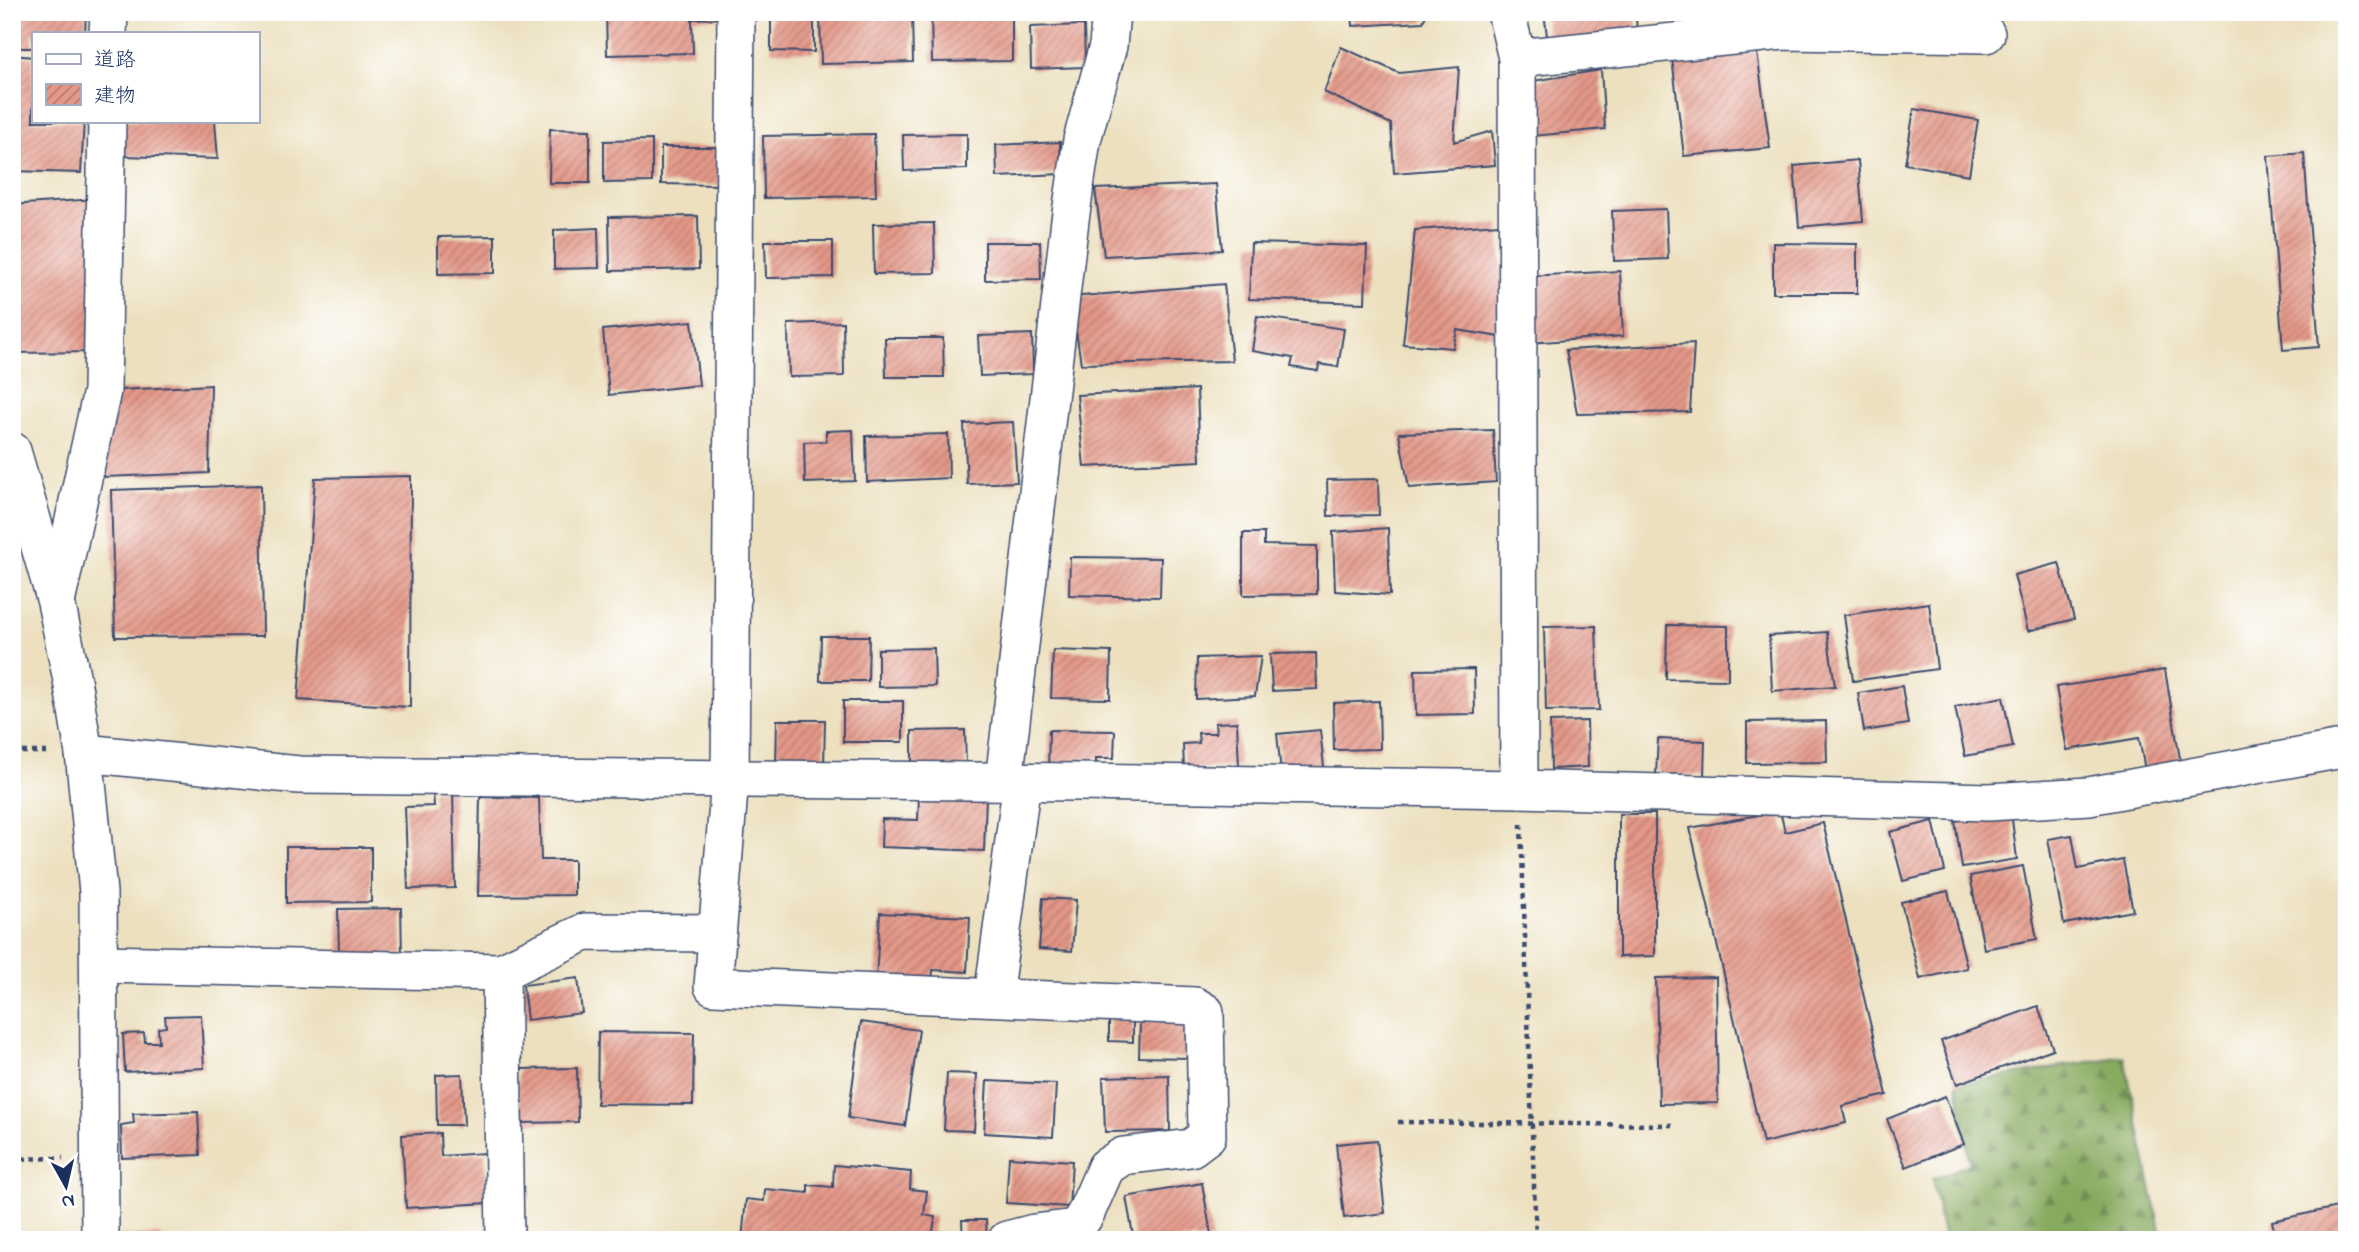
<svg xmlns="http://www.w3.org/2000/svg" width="2359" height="1252" font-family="'Indie Flower','Klee One',sans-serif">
<defs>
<pattern id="forest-firs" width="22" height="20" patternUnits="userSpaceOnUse" patternTransform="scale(1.75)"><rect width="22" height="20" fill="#87aa5f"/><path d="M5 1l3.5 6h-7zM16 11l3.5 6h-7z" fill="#6e8b52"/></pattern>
<pattern id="building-hatch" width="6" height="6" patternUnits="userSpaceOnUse" patternTransform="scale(1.75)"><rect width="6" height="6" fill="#e49888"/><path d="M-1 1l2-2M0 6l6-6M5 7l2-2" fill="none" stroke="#b87c72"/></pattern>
</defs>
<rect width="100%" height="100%" fill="#fff"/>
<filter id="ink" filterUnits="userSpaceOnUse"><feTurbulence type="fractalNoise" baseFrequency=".0143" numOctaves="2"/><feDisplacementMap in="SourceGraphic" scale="14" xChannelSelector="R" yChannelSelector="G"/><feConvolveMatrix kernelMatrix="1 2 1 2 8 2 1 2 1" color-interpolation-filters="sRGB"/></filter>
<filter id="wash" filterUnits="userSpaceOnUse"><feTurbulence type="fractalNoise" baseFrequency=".00686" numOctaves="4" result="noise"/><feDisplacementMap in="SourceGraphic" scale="28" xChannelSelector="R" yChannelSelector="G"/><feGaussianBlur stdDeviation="1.57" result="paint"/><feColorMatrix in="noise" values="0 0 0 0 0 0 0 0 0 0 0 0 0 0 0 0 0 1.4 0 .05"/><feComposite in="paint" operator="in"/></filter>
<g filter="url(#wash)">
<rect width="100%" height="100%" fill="#ece0bf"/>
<polygon fill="url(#forest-firs)" stroke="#516c5e" stroke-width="2" points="2124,1056 2162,1240 1944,1240 1932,1179 1970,1164 1957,1084"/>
<g id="blocks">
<g fill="url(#building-hatch)">
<polygon points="12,12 86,12 85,33 33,33 33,48 12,48"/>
<polygon points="606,12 722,12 722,18 692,19 693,53 607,55"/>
<polygon points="771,12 814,12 814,52 771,51"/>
<polygon points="820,12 912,12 913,62 821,64"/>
<polygon points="931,12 1012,12 1012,61 932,62"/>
<polygon points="1352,12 1432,12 1432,14 1426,15 1423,22 1353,26"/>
<polygon points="1544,12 1636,12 1637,46 1547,36"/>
<polygon points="1084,25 1085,67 1031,69 1030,27"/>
<polygon points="1341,47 1399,73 1459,67 1454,142 1492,131 1495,165 1394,173 1391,124 1324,92"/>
<polygon points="1757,52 1770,148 1684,156 1672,58"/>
<polygon points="12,55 33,57 33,121 84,121 81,173 12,171"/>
<polygon points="1601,70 1605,129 1533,136 1527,82"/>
<polygon points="1914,109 1978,120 1969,175 1905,164"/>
<polygon points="122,121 215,121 218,159 124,156"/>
<polygon points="550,129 590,130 590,183 549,183"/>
<polygon points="874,134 876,196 764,198 763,136"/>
<polygon points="967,134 967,169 904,171 903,135"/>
<polygon points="652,140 652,182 604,183 604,141"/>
<polygon points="1060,142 1061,174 997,177 996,145"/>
<polygon points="661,147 720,147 720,185 661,184"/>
<polygon points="2304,153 2319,347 2283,350 2268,156"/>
<polygon points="1858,160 1863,221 1799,227 1794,166"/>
<polygon points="1216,184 1222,250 1104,256 1095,189"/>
<polygon points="95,199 90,352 12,353 12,205"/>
<polygon points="1666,209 1668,259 1614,261 1612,211"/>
<polygon points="698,216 699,269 610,271 609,217"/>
<polygon points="934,223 935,273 874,274 873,224"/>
<polygon points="1499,224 1506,338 1457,330 1453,348 1403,344 1415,230"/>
<polygon points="598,228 599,268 554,269 554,230"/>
<polygon points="495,236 495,273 438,274 438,237"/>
<polygon points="765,241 833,241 833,277 766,278"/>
<polygon points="985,242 1040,242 1041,279 985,280"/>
<polygon points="1251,243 1367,246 1365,303 1249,299"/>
<polygon points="1773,243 1857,244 1857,293 1773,293"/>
<polygon points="1620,271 1623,336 1529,343 1528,276"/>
<polygon points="1224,284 1232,361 1081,364 1071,297"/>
<polygon points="1257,316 1344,329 1338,367 1319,364 1318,371 1291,367 1293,358 1252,351"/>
<polygon points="692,321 699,385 609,395 603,330"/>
<polygon points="843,322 844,376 789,377 788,324"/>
<polygon points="1032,334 1033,374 980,376 978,336"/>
<polygon points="885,338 943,338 944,377 886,377"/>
<polygon points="1694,343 1690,412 1577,414 1566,350"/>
<polygon points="211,385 209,473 104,477 102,391"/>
<polygon points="1197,389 1200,461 1084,467 1077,395"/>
<polygon points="1013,422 1017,482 967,484 964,424"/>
<polygon points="853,430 855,481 805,483 804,442 826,441 826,431"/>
<polygon points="1493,430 1496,482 1409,488 1399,433"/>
<polygon points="948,434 949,478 867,482 866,436"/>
<polygon points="411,476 410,707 298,700 315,478"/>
<polygon points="1378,479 1379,515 1328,516 1327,480"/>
<polygon points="261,485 263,636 115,637 111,490"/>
<polygon points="1388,528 1390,595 1335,591 1333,532"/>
<polygon points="1243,533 1264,533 1264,545 1317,546 1317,594 1243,595"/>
<polygon points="1070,557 1161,558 1160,597 1069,595"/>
<polygon points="2059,563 2074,619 2028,631 2014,575"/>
<polygon points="1929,603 1937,669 1853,681 1844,615"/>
<polygon points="1667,625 1728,626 1728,680 1666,679"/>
<polygon points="1596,626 1599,710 1546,711 1544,627"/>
<polygon points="1827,632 1835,686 1772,691 1769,636"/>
<polygon points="821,636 869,636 868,681 820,681"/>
<polygon points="934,648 935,686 878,687 878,649"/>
<polygon points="1053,650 1111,652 1110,699 1051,698"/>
<polygon points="1316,653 1317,689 1272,691 1270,654"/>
<polygon points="1261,656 1255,696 1196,699 1197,658"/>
<polygon points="1474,669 1475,714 1416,715 1415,670"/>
<polygon points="2165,670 2181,765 2145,770 2139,738 2067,750 2056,687"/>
<polygon points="1902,686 1908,724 1864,731 1858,693"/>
<polygon points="2003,697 2013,747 1965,756 1955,707"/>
<rect x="843" y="701" width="60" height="41"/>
<polygon points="1379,701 1380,749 1334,750 1333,703"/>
<polygon points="777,720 825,720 824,766 776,765"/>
<polygon points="1587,721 1588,767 1551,769 1550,722"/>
<polygon points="1826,721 1827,762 1747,763 1747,722"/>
<polygon points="1237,722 1239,767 1184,769 1183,744 1199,743 1198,733 1216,733 1215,723"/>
<polygon points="965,730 966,767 912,767 912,731"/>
<polygon points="1049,730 1115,731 1114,758 1096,758 1096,777 1048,775"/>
<polygon points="1320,730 1324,767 1281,772 1277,734"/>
<polygon points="1658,739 1705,741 1704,776 1656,774"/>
<polygon points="453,789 455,888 408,889 405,807 434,806 433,790"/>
<polygon points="919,796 986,798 984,851 881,847 882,819 918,820"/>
<polygon points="480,797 539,798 541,860 574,860 574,895 478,896"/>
<polygon points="1780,811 1785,832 1823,823 1887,1095 1842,1106 1846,1123 1763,1143 1690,828"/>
<polygon points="2011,812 2017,859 1962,868 1955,821"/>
<polygon points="1619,814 1655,814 1655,956 1619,957"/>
<polygon points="1933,821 1945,871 1903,881 1890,832"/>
<polygon points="2072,835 2078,869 2123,860 2133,911 2064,924 2048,839"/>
<polygon points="286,847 371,847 371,902 286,903"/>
<polygon points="2023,866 2037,939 1984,949 1970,876"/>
<polygon points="1948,891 1967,968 1920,979 1901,902"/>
<polygon points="1043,898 1076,900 1072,951 1039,949"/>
<polygon points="401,908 402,955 339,956 338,909"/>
<polygon points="880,913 970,917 967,972 933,970 932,981 876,978"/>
<polygon points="1716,977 1718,1103 1659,1104 1656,978"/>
<polygon points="578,978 582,1013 527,1020 523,985"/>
<polygon points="2038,1006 2053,1049 1957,1084 1941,1041"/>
<polygon points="201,1015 204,1068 125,1072 123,1034 144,1033 145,1042 159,1042 158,1028 166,1027 165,1016"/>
<polygon points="1109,1019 1133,1020 1133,1042 1109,1041"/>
<polygon points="1140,1021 1189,1022 1189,1058 1139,1057"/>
<polygon points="861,1022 919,1030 905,1126 848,1118"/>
<polygon points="598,1032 694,1033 693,1105 597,1104"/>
<polygon points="577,1068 578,1122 519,1123 518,1069"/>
<polygon points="947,1073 977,1074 974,1131 944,1130"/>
<polygon points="462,1074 464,1125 437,1125 436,1075"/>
<polygon points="1169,1075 1170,1131 1105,1132 1103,1077"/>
<polygon points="987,1081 1056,1084 1053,1137 984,1133"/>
<polygon points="1945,1096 1964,1144 1906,1167 1887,1119"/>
<polygon points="198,1112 200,1155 122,1158 121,1125 134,1123 133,1114"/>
<polygon points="440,1133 441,1156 485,1153 488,1203 406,1208 402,1135"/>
<polygon points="1377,1140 1385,1213 1344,1218 1336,1144"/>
<polygon points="1009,1157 1072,1161 1069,1207 1006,1203"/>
<polygon points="834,1165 911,1172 910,1189 927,1191 924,1215 935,1217 932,1240 742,1240 746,1199 764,1201 765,1189 808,1193 808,1185 833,1187"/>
<polygon points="1202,1183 1212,1240 1134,1240 1126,1197"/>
<polygon points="2347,1205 2347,1240 2276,1240 2272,1221"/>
<polygon points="962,1220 986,1220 987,1240 963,1240"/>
<polygon points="160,1235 160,1240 117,1240 117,1236"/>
</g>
</g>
</g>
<g filter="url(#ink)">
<use href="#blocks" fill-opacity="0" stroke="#3a4a6d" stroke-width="2"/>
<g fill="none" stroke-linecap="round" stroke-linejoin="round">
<g stroke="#3a4a6d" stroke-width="40">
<g id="minor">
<polyline points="736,12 730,779 713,986 1195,1006 1205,1012 1207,1136 1191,1148 1123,1156 1106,1167 1085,1215 1076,1228 1034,1233 1007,1240"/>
<polyline points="1506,12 1517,58 1519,789"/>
<polyline points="108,33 109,12"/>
<polyline points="1517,58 1783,31 1986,34"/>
<polyline points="12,451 56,602 72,680 84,753 98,892 100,1240"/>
<polyline points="57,598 102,391 107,121"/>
<polyline points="84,753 299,775 1078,782 1519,789 1989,802 2089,796 2347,748"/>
<polyline points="1004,781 1070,220 1082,140 1108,46 1111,12"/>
<polyline points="99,964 501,972"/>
<polyline points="993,997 1022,781"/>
<polyline points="505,1240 501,972 585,932 717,933"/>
</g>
</g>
<g stroke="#3a4a6d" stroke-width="4.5" stroke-dasharray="5 5" stroke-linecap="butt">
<polyline points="12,752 48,752"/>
<polyline points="1521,824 1536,1240"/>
<polyline points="1398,1122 1672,1125"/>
<polyline points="12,1159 63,1158"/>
</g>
<use href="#minor" stroke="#fff" stroke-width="37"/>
</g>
</g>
<rect width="2359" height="1252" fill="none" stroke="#fff" stroke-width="42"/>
<rect x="32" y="32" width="228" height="91" fill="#ffffff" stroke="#a4acbf" stroke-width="2"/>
<rect x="46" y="54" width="35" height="10" fill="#ffffff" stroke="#a4acbf" stroke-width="2"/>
<text x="94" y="66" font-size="21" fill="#1b2f5e">道路</text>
<rect x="46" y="84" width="35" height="21" fill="url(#building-hatch)" stroke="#a4acbf" stroke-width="2"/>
<text x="94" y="102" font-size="21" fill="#1b2f5e">建物</text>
<g transform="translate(66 1186) rotate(172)" stroke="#ffffff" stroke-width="5" paint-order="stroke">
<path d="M0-5L12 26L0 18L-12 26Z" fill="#1b2f5e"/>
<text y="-10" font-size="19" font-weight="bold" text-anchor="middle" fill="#1b2f5e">N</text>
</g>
</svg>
